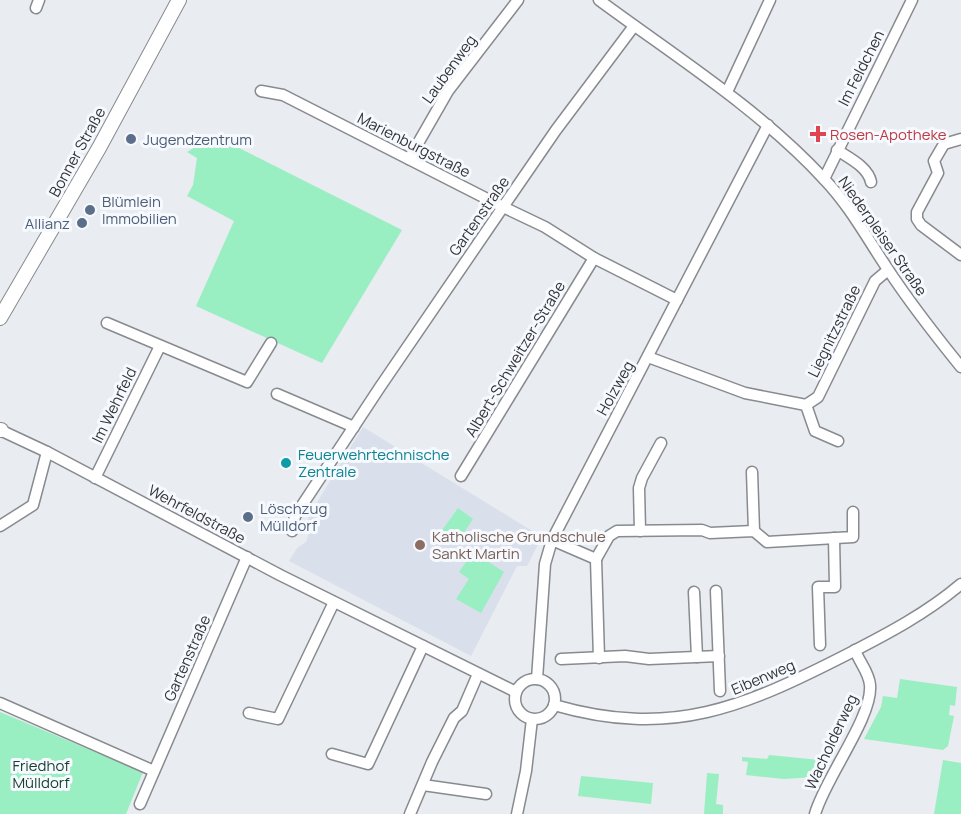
<svg xmlns="http://www.w3.org/2000/svg" width="961" height="814" font-family="Manrope,sans-serif">
<rect width="100%" height="100%" fill="#e9ecf0"/>
<polygon fill="#d9e0ec" points="363,427 542,537 527,566 517,566 471,656 289,561 297,548 306,542 310,530 308,517"/>
<g fill="#99eec2">
<polygon points="221,139 402,230 322,363 196,306 234,221 187,196 193,185 197,158 187,152 207,140"/>
<polygon points="458,508 473,519 457,543 441,532"/>
<polygon points="473,552 504,572 481,613 456,599 469,579 459,572"/>
<polygon points="900,679 957,687 955,706 950,705 949,715 954,716 948,746 943,750 864,739 881,707 883,696 897,698"/>
<polygon points="0,712 143,772 126,814 0,814"/>
<polygon points="769,755 830,761 821,779 814,777 784,779 746,775 748,762 742,761 742,757 767,759"/>
<polygon points="943,760 961,763 961,814 934,814"/>
<polygon points="707,773 719,774 716,804 723,805 723,814 704,814"/>
<polygon points="581,776 653,783 651,804 578,796"/>
</g>
<g fill="none" stroke-linecap="round" stroke-linejoin="round">
<g stroke="#878a8e" stroke-width="13">
<g id="minor">
<path d="M599 0C676 57 758 108 824 179 849 205 867 238 887 268 910 303 935 335 961 367"/>
<polyline points="36,8 39,0"/>
<polyline points="261,91 283,95 503,207 545,227 594,258 677,300"/>
<polyline points="727,92 770,0"/>
<polyline points="961,139 944,144 934,161 938,173 917,212 917,219 921,225 961,255"/>
<path d="M837 150C849 158 868 167 871 182"/>
<polyline points="409,159 448,91 518,0"/>
<polyline points="824,179 912,0"/>
<polyline points="107,323 247,382 271,343"/>
<polyline points="648,357 745,393 806,405 815,431 838,441"/>
<polyline points="277,394 354,427"/>
<polyline points="806,405 818,397 875,281 888,270"/>
<polyline points="0,430 47,452 280,575 516,692"/>
<polyline points="752,472 754,531"/>
<polyline points="461,476 594,258"/>
<polyline points="95,478 160,346"/>
<polyline points="0,526 33,505 47,452"/>
<polyline points="292,531 295,516 380,387 503,207 556,130 634,26"/>
<polyline points="640,531 639,488 642,478 661,443"/>
<polyline points="552,540 596,559 609,536 617,531 702,530 710,533 754,531 767,542 853,537 853,512"/>
<polyline points="596,559 599,658"/>
<polyline points="716,591 720,691"/>
<polyline points="694,592 697,657"/>
<polyline points="820,645 818,587 835,587 834,538"/>
<polyline points="561,659 625,656 649,659 719,656"/>
<polyline points="537,679 545,564 552,540 768,125"/>
<circle cx="535" cy="699" r="20"/>
<polyline points="0,703 154,771"/>
<path d="M554 705C672 739 744 707 848 654 887 634 927 613 961 584"/>
<polyline points="249,713 278,719 334,602"/>
<polyline points="332,754 368,764 423,646"/>
<polyline points="423,785 486,794"/>
<polyline points="140,804 247,557"/>
<polyline points="410,814 432,762 454,718 462,711 478,674"/>
<polyline points="517,814 526,771 532,719"/>
<path d="M815 814C825 778 873 717 870 685 869 672 859 662 855 650"/>
</g>
</g>
<g stroke="#878a8e" stroke-width="16">
<g id="major">
<polyline points="0,318 99,148 179,0"/>
<polyline points="0,430 1,430"/>
</g>
</g>
<use href="#minor" stroke="#fff" stroke-width="10"/>
<use href="#major" stroke="#fff" stroke-width="14"/>
</g>
<path fill="#e0444e" stroke="#f6f9fe" stroke-width="2" d="M815 125h6v6h6v6h-6v6h-6v-6h-6v-6h6z"/>
<g fill="#5c6f8a" stroke="#f6f9fe" stroke-width="2">
<circle cx="131" cy="139" r="6"/>
<circle cx="90" cy="210" r="6"/>
<circle cx="82" cy="223" r="6"/>
<circle cx="248" cy="517" r="6"/>
</g>
<circle fill="#0f9aa8" stroke="#f6f9fe" stroke-width="2" cx="286" cy="463" r="6"/>
<circle fill="#8d6e63" stroke="#f6f9fe" stroke-width="2" cx="420" cy="545" r="6"/>
<g text-anchor="middle" dominant-baseline="central" stroke-width="6" stroke-linejoin="round" paint-order="stroke">
<g font-size="15" fill="#333436" stroke="#f6f9fe">
<text transform="translate(861 68) rotate(-63)">Im Feldchen</text>
<text transform="translate(449 69) rotate(-54)">Laubenweg</text>
<text transform="translate(414 145) rotate(27)">Marienburgstraße</text>
<text transform="translate(77 152) rotate(-61)">Bonner Straße</text>
<text transform="translate(479 216) rotate(-55)">Gartenstraße</text>
<text transform="translate(883 236) rotate(55)">Niederpleiser Straße</text>
<text transform="translate(834 331) rotate(-64)">Liegnitzstraße</text>
<text transform="translate(515 359) rotate(-59)">Albert-Schweitzer-Straße</text>
<text transform="translate(615 388) rotate(-61)">Holzweg</text>
<text transform="translate(114 405) rotate(-64)">Im Wehrfeld</text>
<text transform="translate(197 514) rotate(28)">Wehrfeldstraße</text>
<text transform="translate(187 658) rotate(-66)">Gartenstraße</text>
<text transform="translate(763 677) rotate(-23)">Eibenweg</text>
<text transform="translate(831 742) rotate(-65)">Wacholderweg</text>
</g>
<g font-size="15" fill="#be3a42" stroke="#f6f9fe" text-anchor="start">
<text x="830" y="134">Rosen-Apotheke</text>
</g>
<g font-size="15" fill="#4e5e75" stroke="#f6f9fe" text-anchor="start">
<text x="143" y="139">Jugendzentrum</text>
<text x="102" y="201">Blümlein<tspan x="102" dy="17">Immobilien</tspan></text>
<text x="70" y="223" text-anchor="end">Allianz</text>
<text x="260" y="508">Löschzug<tspan x="260" dy="17">Mülldorf</tspan></text>
</g>
<g font-size="15" fill="#0d838f" stroke="#f6f9fe" text-anchor="start">
<text x="298" y="454">Feuerwehrtechnische<tspan x="298" dy="17">Zentrale</tspan></text>
</g>
<g font-size="15" fill="#785e54" stroke="#f6f9fe" text-anchor="start">
<text x="432" y="536">Katholische Grundschule<tspan x="432" dy="17">Sankt Martin</tspan></text>
</g>
<g font-size="15" fill="#17412e" stroke="#f6f9fe">
<text x="41" y="765">Friedhof<tspan x="41" dy="17">Mülldorf</tspan></text>
</g>
</g>
</svg>
